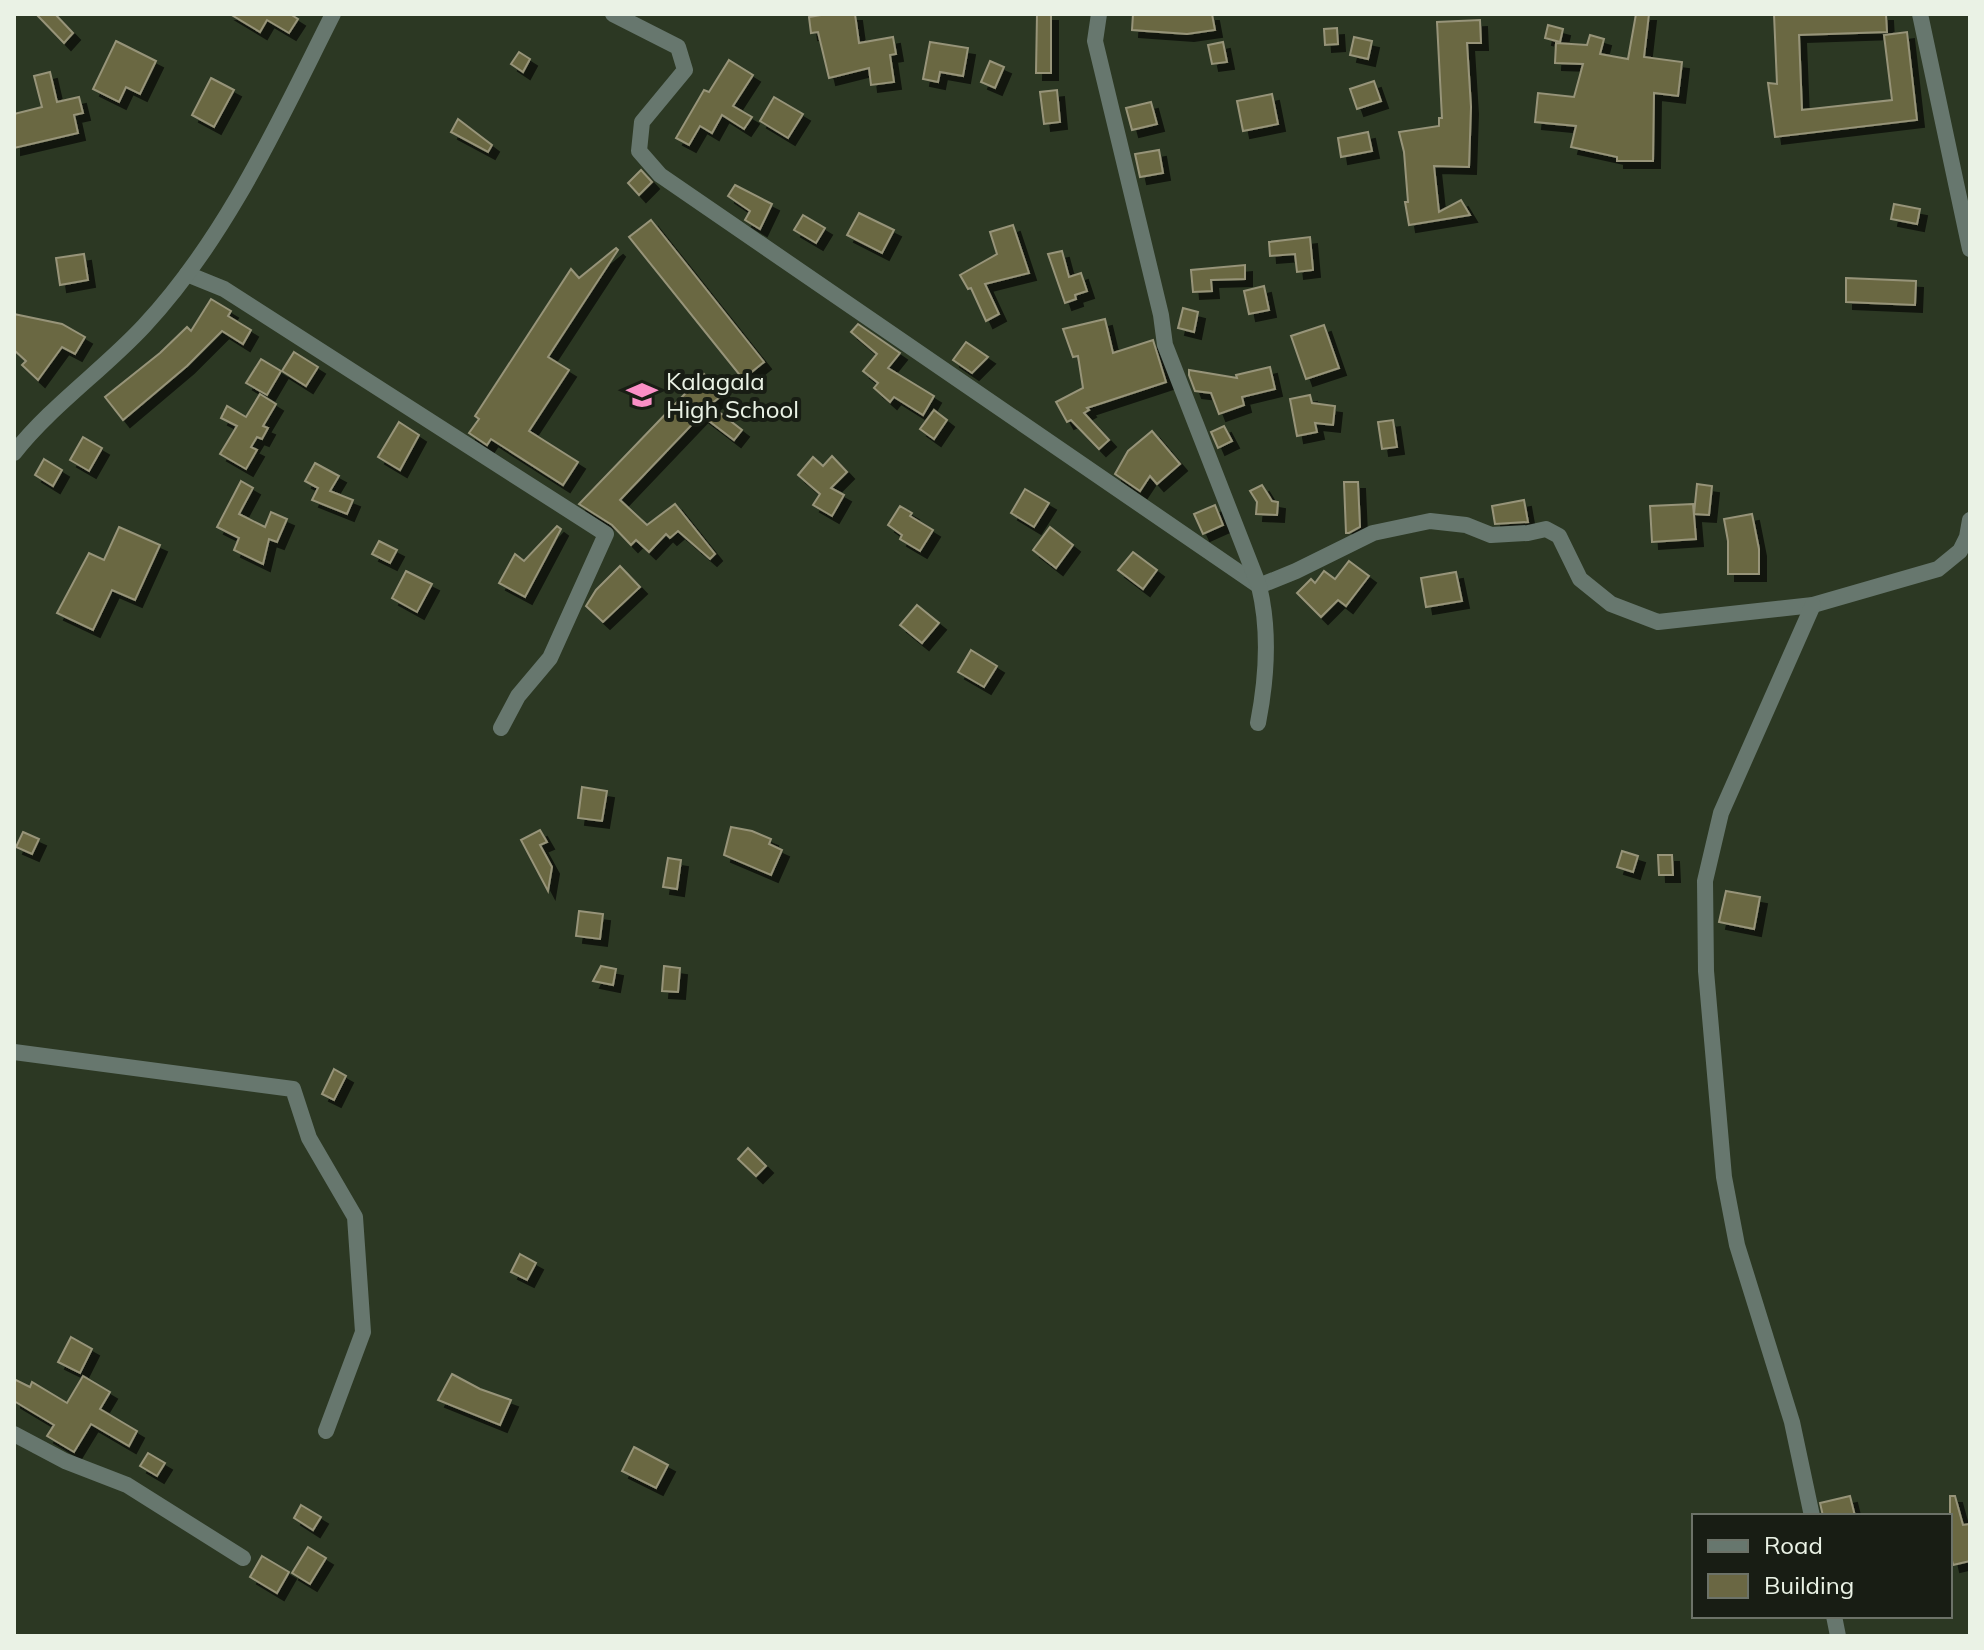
<svg xmlns="http://www.w3.org/2000/svg" width="1984" height="1650" font-family="Mulish,sans-serif">
<defs>
<filter id="shadow"><feDropShadow dx="7" dy="7" stdDeviation="0" flood-color="#0009"/></filter>
</defs>
<rect width="100%" height="100%" fill="#2c3823"/>
<g fill="#6a6743" stroke="#979479" stroke-width="2" filter="url(#shadow)">
<polygon points="36,14 55,14 73,33 64,43"/>
<polygon points="230,14 290,14 298,19 289,33 267,20 260,32"/>
<polygon points="827,14 855,14 859,43 893,37 896,54 890,55 894,82 871,85 869,68 829,78 818,32 811,33 809,17"/>
<polygon points="1037,14 1051,14 1051,73 1036,73"/>
<polygon points="1133,14 1212,14 1215,30 1187,34 1132,30"/>
<polygon points="1636,14 1649,14 1644,57 1682,62 1678,96 1654,93 1653,161 1617,161 1617,157 1571,147 1576,126 1535,122 1538,93 1574,97 1583,64 1555,63 1556,43 1587,45 1590,35 1604,39 1600,54 1628,59"/>
<polygon points="1774,14 1886,14 1887,32 1799,35 1802,110 1892,100 1884,35 1907,32 1917,120 1775,137 1768,83 1777,84"/>
<polygon points="1480,20 1481,43 1467,43 1471,107 1469,167 1434,166 1439,212 1461,200 1470,215 1409,225 1405,202 1408,202 1404,152 1399,132 1439,126 1439,118 1442,118 1437,22"/>
<polygon points="1548,25 1563,29 1560,42 1545,38"/>
<polygon points="1337,28 1338,44 1325,45 1324,29"/>
<polygon points="1354,37 1372,41 1368,59 1350,55"/>
<polygon points="116,41 156,61 140,94 126,87 119,102 93,89"/>
<polygon points="930,42 968,48 963,76 940,72 938,82 923,79"/>
<polygon points="1223,42 1227,62 1212,64 1208,45"/>
<polygon points="519,52 530,59 523,72 511,64"/>
<polygon points="729,60 753,75 733,106 752,117 744,129 722,115 712,133 700,126 689,145 676,138 704,90 709,92"/>
<polygon points="990,61 1004,67 995,88 981,82"/>
<polygon points="50,72 57,102 79,97 83,113 74,115 78,133 14,148 14,114 42,107 34,76"/>
<polygon points="211,78 234,90 214,127 192,115"/>
<polygon points="1374,81 1381,101 1357,109 1350,89"/>
<polygon points="1057,90 1060,122 1044,124 1040,92"/>
<polygon points="1272,94 1278,124 1243,131 1237,101"/>
<polygon points="774,97 803,114 788,138 760,121"/>
<polygon points="1151,102 1157,124 1132,130 1126,108"/>
<polygon points="458,119 492,145 488,152 451,132"/>
<polygon points="1368,132 1372,151 1341,157 1338,138"/>
<polygon points="1159,150 1163,173 1140,177 1135,154"/>
<polygon points="641,170 652,182 639,195 628,183"/>
<polygon points="735,185 772,204 760,229 745,220 750,211 728,196"/>
<polygon points="1894,204 1920,209 1917,224 1891,219"/>
<polygon points="859,213 894,230 882,253 847,235"/>
<polygon points="803,215 825,228 816,243 794,230"/>
<polygon points="651,220 764,362 743,379 629,237"/>
<polygon points="1013,225 1029,273 985,284 999,314 986,321 971,288 968,289 960,275 997,254 990,232"/>
<polygon points="1310,237 1313,270 1297,272 1295,254 1270,256 1269,242"/>
<polygon points="616,248 618,250 548,357 569,370 529,431 578,462 563,485 491,439 487,445 469,433 479,419 475,416 571,269 579,278"/>
<polygon points="1062,251 1069,277 1081,273 1087,291 1075,295 1076,299 1065,303 1048,254"/>
<polygon points="84,254 88,280 60,285 56,258"/>
<polygon points="1245,265 1245,279 1211,280 1212,291 1193,292 1191,270"/>
<polygon points="1846,278 1916,281 1915,305 1846,302"/>
<polygon points="1264,286 1269,310 1249,314 1244,291"/>
<polygon points="211,299 231,311 228,316 251,330 243,344 222,331 187,366 123,420 105,397 160,353 187,327 191,331"/>
<polygon points="1183,308 1198,312 1194,332 1178,328"/>
<polygon points="14,314 62,324 85,337 75,354 62,347 38,380 22,365 26,361 14,350"/>
<polygon points="1105,319 1113,353 1153,340 1166,382 1087,408 1089,410 1084,413 1109,440 1099,449 1071,420 1067,422 1056,402 1083,388 1078,356 1073,357 1063,329"/>
<polygon points="858,324 900,353 888,368 934,396 923,415 894,397 890,402 874,388 878,383 863,371 877,354 851,332"/>
<polygon points="1324,325 1339,368 1306,379 1291,336"/>
<polygon points="966,342 988,357 972,373 953,360"/>
<polygon points="294,352 318,367 306,386 282,371"/>
<polygon points="261,359 281,371 267,395 246,383"/>
<polygon points="1270,367 1275,389 1242,397 1244,405 1219,414 1211,393 1195,391 1189,375 1189,370 1237,378 1236,375"/>
<polygon points="704,374 725,393 710,405 742,430 734,440 701,415 620,500 647,525 675,504 715,554 710,559 678,531 670,538 666,534 649,552 636,540 631,545 612,525 579,504"/>
<polygon points="260,394 276,404 263,426 268,428 262,439 257,437 251,447 257,450 246,469 220,454 237,426 221,418 227,406 246,417"/>
<polygon points="1310,395 1312,403 1335,406 1333,425 1315,423 1317,432 1297,436 1290,399"/>
<polygon points="934,410 947,420 934,439 920,429"/>
<polygon points="1393,420 1397,447 1382,449 1378,422"/>
<polygon points="399,422 419,435 400,470 378,457"/>
<polygon points="1224,426 1232,441 1218,448 1211,432"/>
<polygon points="1152,431 1180,464 1157,484 1150,476 1140,491 1115,474 1128,451"/>
<polygon points="83,437 102,448 89,471 70,460"/>
<polygon points="832,456 847,472 831,488 844,495 832,516 813,505 820,494 798,475 813,457 823,466"/>
<polygon points="44,459 62,470 53,486 35,475"/>
<polygon points="315,463 339,476 330,491 353,500 347,514 312,500 318,488 305,481"/>
<polygon points="241,481 253,488 239,514 265,527 271,512 287,519 277,542 269,539 263,564 234,550 239,538 217,527"/>
<polygon points="1344,482 1358,482 1360,527 1349,533 1346,533"/>
<polygon points="1697,484 1712,486 1709,515 1694,514"/>
<polygon points="1262,485 1272,501 1278,502 1277,515 1256,514 1257,502 1250,491"/>
<polygon points="1025,489 1049,503 1034,527 1011,513"/>
<polygon points="1524,500 1528,522 1495,524 1492,506"/>
<polygon points="1693,504 1696,539 1652,542 1650,506"/>
<polygon points="1215,505 1223,525 1203,534 1194,514"/>
<polygon points="900,506 912,513 910,516 933,530 920,551 900,539 902,535 888,525"/>
<polygon points="1752,514 1759,549 1759,574 1728,574 1728,541 1724,519"/>
<polygon points="557,526 561,529 525,597 499,583 515,554 524,561"/>
<polygon points="119,527 160,545 135,600 112,590 93,630 57,613 89,553 104,560"/>
<polygon points="1050,527 1073,545 1056,568 1033,550"/>
<polygon points="379,541 397,550 390,563 372,554"/>
<polygon points="1133,552 1157,570 1143,589 1118,570"/>
<polygon points="1349,561 1369,576 1346,606 1338,600 1321,617 1297,593 1311,579 1315,583 1324,571 1335,579"/>
<polygon points="620,566 640,587 603,622 586,606 596,590"/>
<polygon points="406,571 432,584 417,612 392,598"/>
<polygon points="1456,572 1462,601 1426,607 1421,578"/>
<polygon points="917,605 939,623 922,643 900,625"/>
<polygon points="971,650 997,666 984,687 958,672"/>
<polygon points="582,787 607,791 602,821 578,818"/>
<polygon points="731,827 752,831 771,839 769,844 782,850 771,875 724,855"/>
<polygon points="540,830 547,842 540,845 552,867 548,891 521,840"/>
<polygon points="23,832 39,839 32,854 16,847"/>
<polygon points="1622,851 1638,856 1633,872 1617,867"/>
<polygon points="1658,855 1672,855 1673,875 1659,875"/>
<polygon points="668,858 681,860 677,889 663,887"/>
<polygon points="1726,891 1760,897 1754,929 1719,922"/>
<polygon points="579,911 603,914 600,939 576,936"/>
<polygon points="601,966 616,969 613,985 593,981"/>
<polygon points="664,966 680,968 678,992 662,991"/>
<polygon points="334,1069 346,1076 334,1100 322,1094"/>
<polygon points="748,1148 766,1166 756,1176 738,1159"/>
<polygon points="520,1254 536,1263 527,1280 511,1272"/>
<polygon points="71,1337 92,1349 80,1373 58,1362"/>
<polygon points="452,1374 480,1389 511,1400 500,1425 438,1400"/>
<polygon points="83,1376 110,1392 100,1409 137,1431 129,1446 91,1424 74,1452 47,1436 54,1425 14,1401 14,1379 30,1387 32,1382 67,1403"/>
<polygon points="634,1447 668,1465 656,1488 622,1471"/>
<polygon points="148,1453 165,1463 157,1476 140,1466"/>
<polygon points="1850,1496 1855,1516 1823,1516 1820,1503"/>
<polygon points="1950,1496 1955,1496 1963,1525 1970,1524 1970,1561 1953,1565 1950,1552"/>
<polygon points="301,1505 321,1517 313,1530 294,1518"/>
<polygon points="308,1547 326,1558 310,1584 292,1573"/>
<polygon points="262,1556 289,1572 277,1593 250,1577"/>
</g>
<g fill="none" stroke-linecap="round" stroke-linejoin="round">
<g stroke="#67776e" stroke-width="16">
<polyline points="613,14 678,47 685,70 642,122 639,151 660,175 1259,586 1296,571 1373,533 1430,521 1466,525 1491,535 1528,533 1546,529 1559,536 1580,579 1611,604 1658,622 1813,605 1938,569 1960,551 1967,537 1970,520"/>
<path d="M1099 14 1095 41 1161 315 1165 345 1259 586C1270 631 1267 677 1258 723"/>
<polyline points="1920,14 1970,249"/>
<polyline points="187,274 224,289 606,534 550,658 518,696 501,728"/>
<path d="M14 453C51 406 103 370 144 326 227 237 279 121 333 14"/>
<polyline points="14,1052 293,1089 309,1138 355,1217 363,1332 326,1431"/>
<polyline points="14,1434 65,1461 127,1485 243,1558"/>
<polyline points="1812,1516 1792,1422 1737,1245 1724,1177 1706,971 1705,881 1721,813 1813,605"/>
<polyline points="1834,1616 1838,1636"/>
</g>
</g>
<defs>
<g id="school-bare" transform="scale(2.4)"><path d="M0-5L7-2L0 1L-7-2ZM-4 1L0 2.5L4 1V4Q0 6-4 4Z" fill="#fa8fc6" stroke="#181d14" stroke-width="2.5" paint-order="stroke"/></g>
</defs>
<g fill-rule="evenodd">
<use href="#school-bare" x="642" y="395"/>
</g>
<g text-anchor="middle" dominant-baseline="central" stroke-width="8" stroke-linejoin="round" paint-order="stroke">
<g font-size="24" fill="#eaf2e5" stroke="#181d14" text-anchor="start">
<text x="666" y="381">Kalagala<tspan x="666" dy="28">High School</tspan></text>
</g>
</g>
<rect width="1984" height="1650" fill="none" stroke="#eaf2e5" stroke-width="32"/>
<rect x="1692" y="1514" width="260" height="104" fill="#181d14" stroke="#6c7268" stroke-width="2"/>
<rect x="1708" y="1540" width="40" height="12" fill="#67776e" stroke="#6c7268" stroke-width="2"/>
<text x="1764" y="1554" font-size="24" fill="#eaf2e5">Road</text>
<rect x="1708" y="1574" width="40" height="24" fill="#6a6743" stroke="#6c7268" stroke-width="2"/>
<text x="1764" y="1594" font-size="24" fill="#eaf2e5">Building</text>
</svg>
